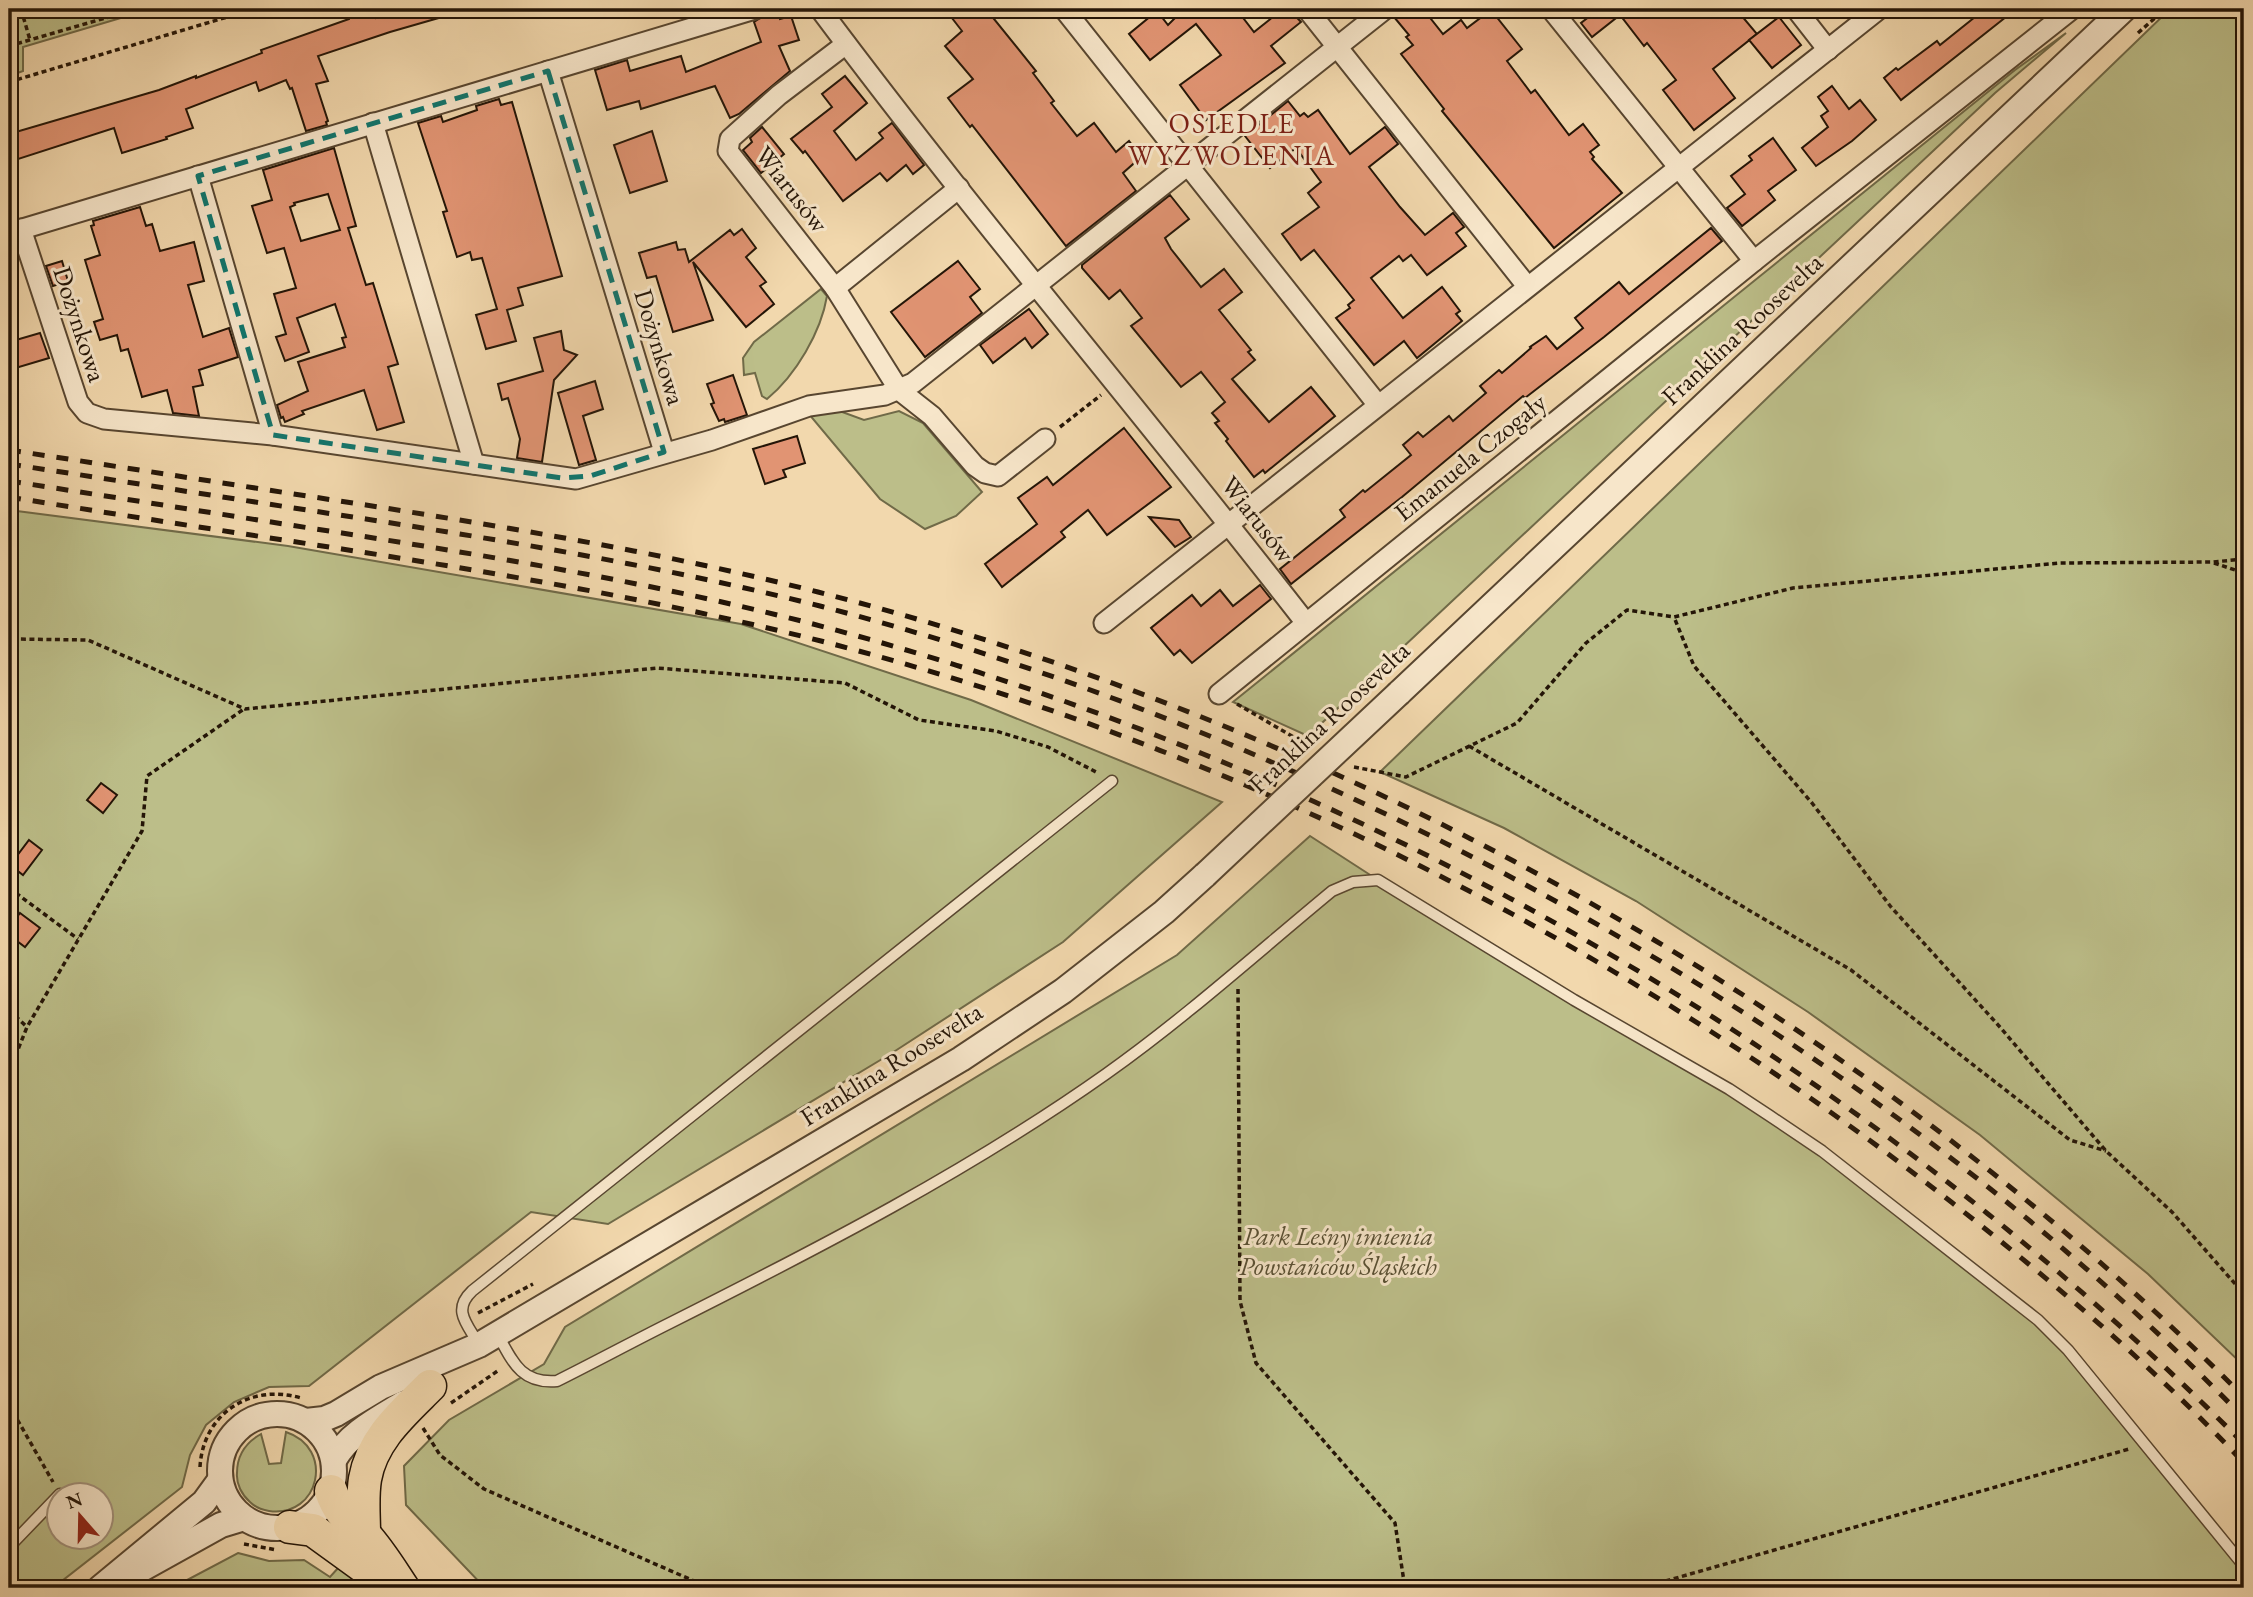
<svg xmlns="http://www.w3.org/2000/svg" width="2253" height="1597" font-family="'EB Garamond',serif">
<rect width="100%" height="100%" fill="#f2d8ad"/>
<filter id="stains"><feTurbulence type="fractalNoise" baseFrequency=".00286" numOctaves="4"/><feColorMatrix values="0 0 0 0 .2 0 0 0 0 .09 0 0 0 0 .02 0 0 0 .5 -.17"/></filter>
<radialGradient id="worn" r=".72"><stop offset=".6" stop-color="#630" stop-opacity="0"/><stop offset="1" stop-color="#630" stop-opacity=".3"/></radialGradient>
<g fill="#bcbe89" stroke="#706a48" stroke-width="2" fill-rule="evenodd">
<polygon points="9,9 151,9 23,47 23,71 9,76"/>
<polygon points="2170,9 2244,9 2244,1366 2148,1274 1980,1135 1808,1012 1636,901 1504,828 1380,772"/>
<polygon points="2066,33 1995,93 1308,736 1233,702 2015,70"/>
<path d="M821 289 827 296C821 332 796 375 767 399L762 396 755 373 744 375 743 358 754 342Z"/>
<polygon points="834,409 864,420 899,411 923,423 982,492 956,516 925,529 880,499 808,413"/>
<path d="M9 510 288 546 741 624 971 700 1222 802 1063 942 892 1053 608 1224 531 1212 309 1386 269 1387 234 1402 206 1425 190 1455 182 1487 62 1581 59 1588H9ZM60 1496H102V1538H60Z"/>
<polygon points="1310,836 1378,880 1770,1116 2038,1320 2244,1566 2244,1588 485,1588 406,1505 404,1466 449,1420 544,1364 565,1327 1177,955"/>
<path d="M286 1432C335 1448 320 1518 269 1511 262 1510 255 1507 250 1502 242 1495 236 1484 237 1473 237 1455 245 1443 261 1434L269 1464 281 1463Z"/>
<polygon points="238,1553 269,1561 304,1560 330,1577 339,1567 363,1588 172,1588"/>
</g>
<g fill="#e19473" stroke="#241507" stroke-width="2" fill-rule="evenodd">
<polygon points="408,9 455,9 456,13 390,32 318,56 328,81 316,84 328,121 326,122 327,125 306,131 292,88 290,89 286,80 259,91 256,82 186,109 193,128 166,137 167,139 122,153 114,128 9,162 9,134 159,90 196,76 196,78 262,53 261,50 349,19 349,17 373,10 376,18"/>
<polygon points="945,9 986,9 1036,71 1033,73 1054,101 1051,103 1077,136 1094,123 1116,152 1129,141 1141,157 1123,173 1136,191 1066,246 972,125 970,127 948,98 973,79 945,46 962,31"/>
<polygon points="1184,9 1226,9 1231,15 1237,10 1254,32 1283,9 1289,9 1301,22 1271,46 1285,63 1206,120 1180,85 1221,55 1196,24 1150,60 1129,34 1157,11 1168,25"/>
<polygon points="1397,9 1423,9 1443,34 1461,20 1467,28 1491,10 1522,49 1507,61 1531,93 1535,90 1569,135 1583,124 1599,145 1590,152 1594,157 1592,159 1622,193 1554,248 1442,111 1444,109 1401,54 1413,45 1406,37 1409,35 1394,17"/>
<polygon points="1599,9 1736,9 1757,34 1713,69 1735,98 1694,130 1663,90 1676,80 1647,43 1644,46 1620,15 1592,37 1581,23"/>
<polygon points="1985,9 2016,9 1901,100 1884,78 1896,68 1898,70 1937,41 1940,45"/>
<polygon points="778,12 780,19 791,16 799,40 779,46 790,71 739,114 730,118 715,86 641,109 639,101 607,110 595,70 627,60 630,71 681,56 686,72 761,42 754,22 765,15"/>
<polygon points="1779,17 1801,45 1772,68 1749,40"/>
<polygon points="845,76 867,103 834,131 856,160 883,138 879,133 892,123 924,165 913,174 906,165 887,181 880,173 843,201 805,151 803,153 791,139 832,107 822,94"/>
<polygon points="1832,86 1849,109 1860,100 1876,120 1852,141 1816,166 1802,148 1828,127 1821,116 1828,111 1818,97"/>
<polygon points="499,99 501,105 512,102 562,276 518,288 523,305 507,310 516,341 486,349 476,315 497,309 482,258 472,260 470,252 457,257 443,212 447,211 418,123 441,116 443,122 477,110 476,106"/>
<polygon points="1288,101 1300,116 1304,113 1308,117 1318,110 1350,154 1385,127 1398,144 1369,167 1400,207 1425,235 1453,213 1464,227 1456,233 1466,246 1427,275 1411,255 1403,261 1399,256 1371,278 1403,318 1442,287 1460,311 1456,314 1462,321 1417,358 1404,341 1374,365 1336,318 1350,308 1348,305 1354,300 1314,250 1301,260 1282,234 1319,207 1308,193 1321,182 1296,148 1270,168 1245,136"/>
<polygon points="762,127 784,154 761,173 743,150 752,142 750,138"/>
<polygon points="652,131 667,181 630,193 614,145"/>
<polygon points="1773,138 1796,170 1768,191 1775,200 1742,226 1727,208 1745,194 1731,176 1752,160 1749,156"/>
<path d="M334 148 356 226 348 228 366 285 373 283 398 364 388 367 404 422 377 430 364 390 302 411 304 414 285 422 283 417 281 418 277 405 308 391 298 362 345 347 342 338 346 337 335 304 297 318 309 352 285 361 276 337 286 334 274 294 296 288 284 248 267 253 252 206 272 200 263 170ZM328 194 340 230 301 241 290 207 295 205 294 203Z"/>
<polygon points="1170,195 1189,219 1165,238 1171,249 1201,287 1224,269 1242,292 1219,310 1251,350 1248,352 1255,360 1232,379 1269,422 1311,387 1335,416 1265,473 1263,470 1254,477 1226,441 1228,439 1215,423 1219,421 1212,413 1225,402 1201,372 1181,387 1131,326 1142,318 1120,290 1109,299 1082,268 1082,265"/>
<polygon points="140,207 146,226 152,224 160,251 194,242 204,281 188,285 203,337 229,328 238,357 199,370 203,385 193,387 199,416 173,413 167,390 142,397 128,349 121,351 117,335 100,340 94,322 103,319 85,260 100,255 91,226 94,225 93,221"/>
<polygon points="1711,228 1722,241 1604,337 1525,398 1523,396 1402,497 1291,584 1280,569 1345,517 1340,510 1363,490 1365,492 1411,455 1403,445 1418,432 1423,437 1449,416 1453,421 1486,393 1480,386 1499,370 1502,373 1531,348 1530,347 1546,336 1557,349 1583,328 1575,318 1619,282 1629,294"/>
<polygon points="742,229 756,248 746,257 766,282 760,286 774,304 746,327 693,262 713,320 673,332 656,276 647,278 639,253 676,242 678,250 685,249 689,262 730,230 734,235"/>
<polygon points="62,261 68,281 53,286 46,266"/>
<polygon points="958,261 980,289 970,297 982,313 925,357 891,312"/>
<polygon points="1029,309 1048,334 1032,348 1025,338 993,363 980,345"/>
<polygon points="561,331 564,350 577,355 554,380 542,462 517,458 520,439 508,398 502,400 498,384 543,371 534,338"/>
<polygon points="40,333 49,358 9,370 9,342"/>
<polygon points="733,375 747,415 725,422 724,419 719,421 711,404 714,403 707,384"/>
<polygon points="595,381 603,409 583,416 596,460 579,465 558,393"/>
<polygon points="1124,428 1171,487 1107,535 1088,510 1061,532 1065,537 1002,587 985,564 1037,524 1018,498 1047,477 1053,485"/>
<polygon points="797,436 805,463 783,470 786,477 765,484 753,449"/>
<polygon points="1149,517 1179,520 1191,537 1175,547"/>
<polygon points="1260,585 1271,599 1192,663 1180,650 1174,655 1151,628 1192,595 1201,606 1220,590 1233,606"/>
<polygon points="101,783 117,795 103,813 87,800"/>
<polygon points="29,840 42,850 23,875 10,865"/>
<polygon points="20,913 40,928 25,947 9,935 9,928"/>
</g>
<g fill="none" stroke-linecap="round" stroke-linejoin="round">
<g stroke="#584630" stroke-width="13">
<g id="service">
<path d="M498 1335C513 1363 522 1384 557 1381 595 1362 632 1342 670 1323 819 1248 969 1171 1106 1074 1185 1018 1257 953 1332 891L1353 882 1378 880 1574 1000 1729 1089 1770 1116 1822 1151 2038 1320 2068 1350 2244 1566"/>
<path d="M478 1343C467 1324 452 1310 472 1291L1112 781"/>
<polyline points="9,1547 60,1494"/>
</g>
</g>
<g stroke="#584630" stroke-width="23">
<g id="minor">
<path d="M820 9C976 218 1146 417 1306 623"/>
<polyline points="1064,9 1378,405"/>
<polyline points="1307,9 1527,286"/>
<polyline points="1551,9 1754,261"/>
<polyline points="1796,9 1828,50"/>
<polyline points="846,44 779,95 730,139 728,151 835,288 899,390 932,416 975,466 985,473 998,476 1045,439"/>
<polyline points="548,71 664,452"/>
<polyline points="373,123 474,464"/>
<polyline points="198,176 273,435"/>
<polyline points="21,229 78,402 87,413 104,419 273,435 576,479 712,440 809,406 885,395 913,383 1385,9"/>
<polyline points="9,233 755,9"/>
<polyline points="835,288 959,188"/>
<polyline points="1104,623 1879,9"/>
<polyline points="1219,694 1754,261 2072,9"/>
</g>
</g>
<g stroke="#584630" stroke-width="28">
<g id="tertiary">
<polyline points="1399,693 2124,9"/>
<circle cx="277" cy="1471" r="57"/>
<polyline points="306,1421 324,1419 336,1414 381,1387 479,1345 961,1059 1063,991 1164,912 1205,875"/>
<path d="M334 1460C349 1433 378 1419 404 1403"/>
<polyline points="131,1575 221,1525 244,1518"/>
<polyline points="100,1588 204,1502 220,1480"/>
</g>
</g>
<g stroke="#241507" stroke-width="35">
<g id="primary">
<path d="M331 1491C339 1514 348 1518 364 1534 379 1550 391 1570 403 1588"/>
<polyline points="290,1527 313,1530 393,1588"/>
<path d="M364 1534C364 1516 362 1497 365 1479 372 1439 403 1413 430 1386"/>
</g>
</g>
<g stroke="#241507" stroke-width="3.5" stroke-dasharray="5 3.5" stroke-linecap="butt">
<polyline points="21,9 30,40"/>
<polyline points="2138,33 2165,9"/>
<polyline points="9,46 136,9"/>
<polyline points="9,82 254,9"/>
<polyline points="1060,427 1101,395"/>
<polyline points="2244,559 2213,562 2060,563 1793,588 1674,617 1694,666 1812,803 1891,907 1999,1026 2106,1151 2172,1212 2244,1294"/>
<polyline points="2214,563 2244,573"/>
<polyline points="9,569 17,568 15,639 88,640 245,709 657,668 845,683 919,720 996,731 1048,747 1098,773"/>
<polyline points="1237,704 1309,746"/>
<polyline points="1469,746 1851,970 2070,1140 2106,1151"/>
<polyline points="1354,767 1406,777 1517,723 1586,643 1627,610 1674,617"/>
<polyline points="9,888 78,939"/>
<polyline points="1238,989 1240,1301 1256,1363 1395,1523 1405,1588"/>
<polyline points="9,1010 27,1027"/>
<polyline points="9,1072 27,1027 142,831 147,776 244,709"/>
<polyline points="478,1313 533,1284"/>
<polyline points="451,1403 499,1370"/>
<polyline points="9,1405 53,1482"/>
<polyline points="423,1428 440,1455 484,1489 710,1588"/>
<path d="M200 1467C203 1413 251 1383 301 1398"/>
<polyline points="244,1544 277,1550"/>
<polyline points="1641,1588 2129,1449"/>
</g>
<use href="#service" stroke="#f7e6ca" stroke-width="10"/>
<use href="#minor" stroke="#f7e6ca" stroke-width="19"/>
<use href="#tertiary" stroke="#f7e6ca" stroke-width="24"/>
<use href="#primary" stroke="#f2d8ad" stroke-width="32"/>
<g stroke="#241507" stroke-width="5" stroke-dasharray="12 12" stroke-linecap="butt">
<path d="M9 450C128 468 247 487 366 505 518 529 669 554 818 592 1349 728 1857 1009 2244 1397"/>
<path d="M9 464C128 482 247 501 366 519 519 543 670 568 820 606 1033 661 1240 741 1437 839 1737 989 2010 1178 2244 1418"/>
<path d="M9 481C120 498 231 516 342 533 507 559 671 586 832 629 1363 772 1857 1054 2244 1444"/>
<path d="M9 497C120 515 231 532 342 549 503 574 663 601 821 641 1233 747 1621 943 1955 1205 2057 1285 2156 1369 2244 1463"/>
</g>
<g stroke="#584630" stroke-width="28" stroke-linecap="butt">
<polyline id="tertiary-bridge" points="1205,875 1399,693"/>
</g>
<use href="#tertiary-bridge" stroke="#f7e6ca" stroke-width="24"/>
</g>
<path fill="none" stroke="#0f766e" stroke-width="5" stroke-dasharray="14 9" stroke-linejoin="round" d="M548 71 664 452 590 476 562 478 273 435 198 176Z"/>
<g text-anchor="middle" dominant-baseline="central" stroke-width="6" stroke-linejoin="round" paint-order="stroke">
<g font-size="26" fill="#241507" stroke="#f7e6ca">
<text transform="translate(792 189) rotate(52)">Wiarusów</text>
<text transform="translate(80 324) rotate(72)">Dożynkowa</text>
<text transform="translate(1742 329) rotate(-43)">Franklina Roosevelta</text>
<text transform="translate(660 347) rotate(73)">Dożynkowa</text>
<text transform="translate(1470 457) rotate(-39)">Emanuela Czogały</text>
<text transform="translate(1258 519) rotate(52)">Wiarusów</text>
<text transform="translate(1329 717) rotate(-43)">Franklina Roosevelta</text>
<text transform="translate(891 1064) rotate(-32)">Franklina Roosevelta</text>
</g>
<g font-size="26" font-style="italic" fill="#595034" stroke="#f7e6ca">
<text x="1338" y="1236">Park Leśny imienia<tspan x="1338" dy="30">Powstańców Śląskich</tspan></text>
</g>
<g font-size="28" letter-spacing="2" fill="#7a1f14" stroke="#f7e6ca">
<text x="1232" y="123">OSIEDLE<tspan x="1232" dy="32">WYZWOLENIA</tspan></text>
</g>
</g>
<rect width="2253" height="1597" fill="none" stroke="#f2d8ad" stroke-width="35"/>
<rect x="10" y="10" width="2232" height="1576" fill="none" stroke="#241507" stroke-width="3.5"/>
<rect x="18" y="18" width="2218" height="1562" fill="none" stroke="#241507" stroke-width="2"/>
<g transform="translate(80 1516) rotate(340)"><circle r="33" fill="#f7e6ca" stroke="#a3927c" stroke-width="2"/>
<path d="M0-5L12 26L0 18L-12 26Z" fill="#8f2418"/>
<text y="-10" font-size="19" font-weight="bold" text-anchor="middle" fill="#241507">N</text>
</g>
<rect width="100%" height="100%" filter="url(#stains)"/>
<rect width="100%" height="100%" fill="url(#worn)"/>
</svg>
